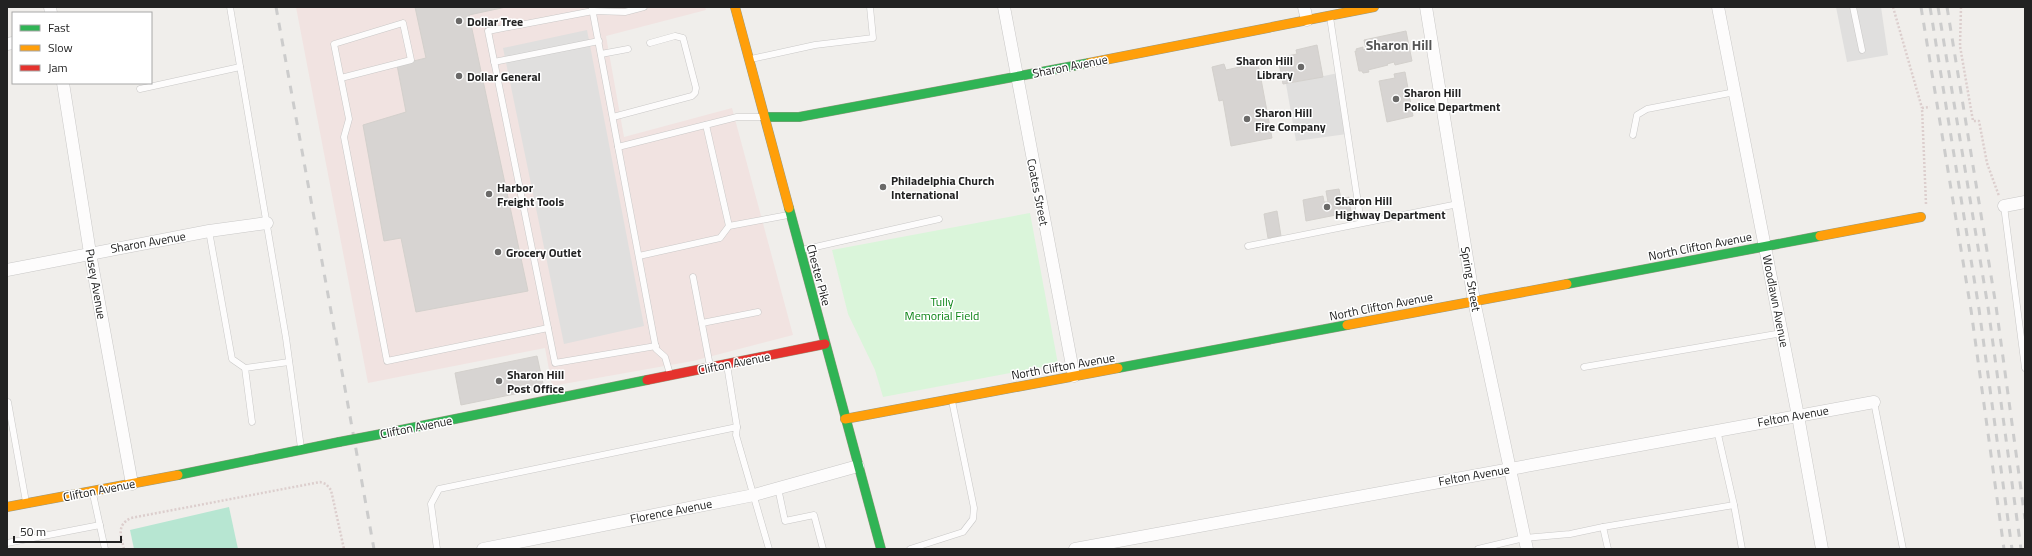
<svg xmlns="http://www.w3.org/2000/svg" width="2032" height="556" font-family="'Titillium Web',sans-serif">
<rect width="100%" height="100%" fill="#f0eeeb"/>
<polygon fill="#f1e3e1" points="296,7 705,7 706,10 606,36 624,137 732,108 793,335 693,361 552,386 545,348 368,383"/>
<polygon fill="#daf5da" points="1030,213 1058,364 883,397 875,370 848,314 832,250"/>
<polygon fill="#b7e6d2" points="229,507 238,549 134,549 130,530"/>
<g fill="#e0dfde">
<polygon points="1836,7 1881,7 1888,55 1847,62"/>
<polygon points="587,30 644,326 564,344 503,48"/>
<polygon points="1338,73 1347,134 1296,141 1286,84"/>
</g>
<g fill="#d7d4d2" stroke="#d3d0cc">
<polygon points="415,7 506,7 469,15 528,291 416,312 401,238 384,241 363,125 406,112 397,65 426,58"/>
<polygon points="1406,31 1412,61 1395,65 1394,62 1387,64 1388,65 1368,70 1369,72 1363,73 1362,71 1359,71 1355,51 1357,51 1356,49 1363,47 1363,50 1366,49 1364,40"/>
<polygon points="1317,45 1323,77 1283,84 1278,58 1297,54 1296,50"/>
<polygon points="1258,63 1272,138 1231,146 1223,100 1219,101 1212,67 1224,64 1226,70"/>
<polygon points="1405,72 1413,116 1387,122 1379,81 1395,78 1394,74"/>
<polygon points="1339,189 1341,199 1349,197 1351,212 1306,221 1303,200 1323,196 1324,202 1328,202 1326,191"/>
<polygon points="1277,211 1281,236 1268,238 1264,214"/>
<polygon points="537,356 544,388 461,405 455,373"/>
</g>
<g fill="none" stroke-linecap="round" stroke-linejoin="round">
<g stroke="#c9c8c7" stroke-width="7">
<g id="lane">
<polyline points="230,7 286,338 301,448"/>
<polyline points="1853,7 1862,50"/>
<polyline points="592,8 656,349 665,357 670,374"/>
<polyline points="1330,17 1361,223"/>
<polyline points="601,54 628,49"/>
<polyline points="751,59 815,45 873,38 870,7"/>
<polyline points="494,62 599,41"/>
<polyline points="341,78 411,60 403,23 334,44 349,119 344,137 387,361 548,328 555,363 656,346"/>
<polyline points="140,89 240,67"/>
<polyline points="613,117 692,96 695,93 696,88 683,38 675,36 650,43"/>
<polyline points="706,125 729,226"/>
<polyline points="1633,135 1637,115 1647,109 1735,92"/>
<polyline points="618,147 737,117 763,117"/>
<polyline points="2004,206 2025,368"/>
<polyline points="209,231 232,359 245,368"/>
<polyline points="1248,246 1458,204"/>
<polyline points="802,250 939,219"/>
<polyline points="639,256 720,238 729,226 788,215"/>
<polyline points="693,277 710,366"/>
<polyline points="702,323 758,312"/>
<polyline points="548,328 488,31 593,11 625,12 644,7"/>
<polyline points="727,365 737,427"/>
<polyline points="1584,367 1782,333"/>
<polyline points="8,402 26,502"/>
<polyline points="1874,402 1903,549"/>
<polyline points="252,422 245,368 289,362"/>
<polyline points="1717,430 1734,505"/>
<polyline points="778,488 785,521 814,515 823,549"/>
<polyline points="93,494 105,549"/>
<polyline points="7,543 100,525"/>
<polyline points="437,549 431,504 439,489 737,427 736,435 769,549"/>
<polyline points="910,549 963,532 973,519 974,508 952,401"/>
<polyline points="1478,549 1524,538 1570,534 1603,527"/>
<polyline points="1608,549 1603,527 1734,505 1742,549"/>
</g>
</g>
<g stroke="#c9c8c7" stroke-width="13">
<g id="street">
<polyline points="50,7 51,13"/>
<polyline points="1004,7 1074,376"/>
<polyline points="1304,7 1307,20"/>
<polyline points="1426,7 1474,301 1527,549"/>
<polyline points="1718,7 1798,416 1822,549"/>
<polyline points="7,44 13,43"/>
<polyline points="63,83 90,253 132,484"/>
<polyline points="2004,206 2025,202"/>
<polyline points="7,270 209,231 267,223"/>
<polyline points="483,549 754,495 858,466"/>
<polyline points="1075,549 1874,402"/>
</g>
</g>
<g stroke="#999a82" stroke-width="10">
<g id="fast">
<polyline points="765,117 799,117 1089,63"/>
<polyline points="789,208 881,549"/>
<polyline points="1567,284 1820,236"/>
<polyline points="1118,368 1347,325"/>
<polyline points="381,434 647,380"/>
<polyline points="178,475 339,442"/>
</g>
</g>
<g stroke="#999a82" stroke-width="10">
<g id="slow">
<polyline points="735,7 789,208"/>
<polyline points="1089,63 1374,7"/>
<polyline points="1820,236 1921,217"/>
<polyline points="1347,325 1567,284"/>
<polyline points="845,419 1118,368"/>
<polyline points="7,507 178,475"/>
</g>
</g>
<g stroke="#999a82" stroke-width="10">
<polyline id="jam" points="647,380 825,344"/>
</g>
<g stroke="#dccecd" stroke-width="2.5" stroke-dasharray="2 2" stroke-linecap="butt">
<polyline points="1893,7 1922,108"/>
<polyline points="1961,7 1960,46 1973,121 1979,121 1987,163 1999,196"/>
<polyline points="1926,204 1922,108 1930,107"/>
<path d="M124 549C121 536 116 525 131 518L320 482 326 484 331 490 344 549"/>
</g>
<use href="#lane" stroke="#fdfcfc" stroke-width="6"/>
<use href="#street" stroke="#fdfcfc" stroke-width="12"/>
<use href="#fast" stroke="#30b455" stroke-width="9"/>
<use href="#slow" stroke="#ff9f0a" stroke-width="9"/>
<use href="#jam" stroke="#e5322d" stroke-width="9"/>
<g stroke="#ccc" stroke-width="3" stroke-dasharray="8 8" stroke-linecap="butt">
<polyline points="276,7 374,549"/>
<polyline points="1921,7 1971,310 2004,549"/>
<polyline points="1930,7 1979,309 2012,549"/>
<polyline points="1938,7 1988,307 2021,549"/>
<polyline points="1947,7 1996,306 2025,519"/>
</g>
<g stroke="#999a82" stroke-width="10" stroke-linecap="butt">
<polyline id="fast-bridge" points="339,442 381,434"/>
</g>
<use href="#fast-bridge" stroke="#30b455" stroke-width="9"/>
</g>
<g fill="#6a6968" stroke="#fff" stroke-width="1.5">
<circle cx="459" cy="21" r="4"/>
<circle cx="1301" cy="67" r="4"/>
<circle cx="459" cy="76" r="4"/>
<circle cx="1396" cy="99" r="4"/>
<circle cx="1247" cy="119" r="4"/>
<circle cx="883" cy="187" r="4"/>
<circle cx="489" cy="194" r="4"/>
<circle cx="1327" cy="207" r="4"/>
<circle cx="498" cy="252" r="4"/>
<circle cx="499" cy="381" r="4"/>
</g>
<g text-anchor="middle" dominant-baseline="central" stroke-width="3" stroke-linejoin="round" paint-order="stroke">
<g font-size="12" font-weight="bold" fill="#222" stroke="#fff" text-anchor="start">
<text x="467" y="21">Dollar Tree</text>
<text x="1293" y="60" text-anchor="end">Sharon Hill<tspan x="1293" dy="14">Library</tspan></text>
<text x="467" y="76">Dollar General</text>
<text x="1404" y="92">Sharon Hill<tspan x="1404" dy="14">Police Department</tspan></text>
<text x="1255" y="112">Sharon Hill<tspan x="1255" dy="14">Fire Company</tspan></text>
<text x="891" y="180">Philadelphia Church<tspan x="891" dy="14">International</tspan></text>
<text x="497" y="187">Harbor<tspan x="497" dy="14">Freight Tools</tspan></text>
<text x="1335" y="200">Sharon Hill<tspan x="1335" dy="14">Highway Department</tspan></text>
<text x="506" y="252">Grocery Outlet</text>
<text x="507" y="374">Sharon Hill<tspan x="507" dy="14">Post Office</tspan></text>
</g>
<g font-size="12" fill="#222" stroke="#fff">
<text transform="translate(1070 66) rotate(-11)">Sharon Avenue</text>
<text transform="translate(1038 192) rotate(79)">Coates Street</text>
<text transform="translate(148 242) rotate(-10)">Sharon Avenue</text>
<text transform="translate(1700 246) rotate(-11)">North Clifton Avenue</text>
<text transform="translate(819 275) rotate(75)">Chester Pike</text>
<text transform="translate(1471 279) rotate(80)">Spring Street</text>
<text transform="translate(96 284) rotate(80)">Pusey Avenue</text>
<text transform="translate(1776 301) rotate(79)">Woodlawn Avenue</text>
<text transform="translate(1381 306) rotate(-11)">North Clifton Avenue</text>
<text transform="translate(734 363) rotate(-11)">Clifton Avenue</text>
<text transform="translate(1063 366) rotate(-10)">North Clifton Avenue</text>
<text transform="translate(1793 416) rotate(-10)">Felton Avenue</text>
<text transform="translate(416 427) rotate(-11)">Clifton Avenue</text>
<text transform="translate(1474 475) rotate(-10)">Felton Avenue</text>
<text transform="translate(99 490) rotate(-11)">Clifton Avenue</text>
<text transform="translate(671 511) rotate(-11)">Florence Avenue</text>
</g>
<g font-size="12" fill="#0c8416" stroke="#fff">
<text x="942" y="301">Tully<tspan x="942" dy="14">Memorial Field</tspan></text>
</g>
<g font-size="14" font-weight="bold" fill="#555" stroke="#fff">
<text x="1399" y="44">Sharon Hill</text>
</g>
</g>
<rect width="2032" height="556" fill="none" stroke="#222222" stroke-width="16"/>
<rect x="12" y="12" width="140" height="72" fill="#ffffff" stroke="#a7a7a7"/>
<rect x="20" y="25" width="20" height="6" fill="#30b455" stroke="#a7a7a7"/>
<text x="48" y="32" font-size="12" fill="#222222">Fast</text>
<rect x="20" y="45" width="20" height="6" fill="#ff9f0a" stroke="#a7a7a7"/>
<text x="48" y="52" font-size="12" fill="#222222">Slow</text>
<rect x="20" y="65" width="20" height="6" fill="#e5322d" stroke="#a7a7a7"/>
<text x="48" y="72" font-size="12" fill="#222222">Jam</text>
<path d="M14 536v6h107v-6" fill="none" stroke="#222222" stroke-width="2"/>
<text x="20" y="536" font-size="12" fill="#222222" stroke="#ffffff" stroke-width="3" paint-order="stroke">50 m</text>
</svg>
